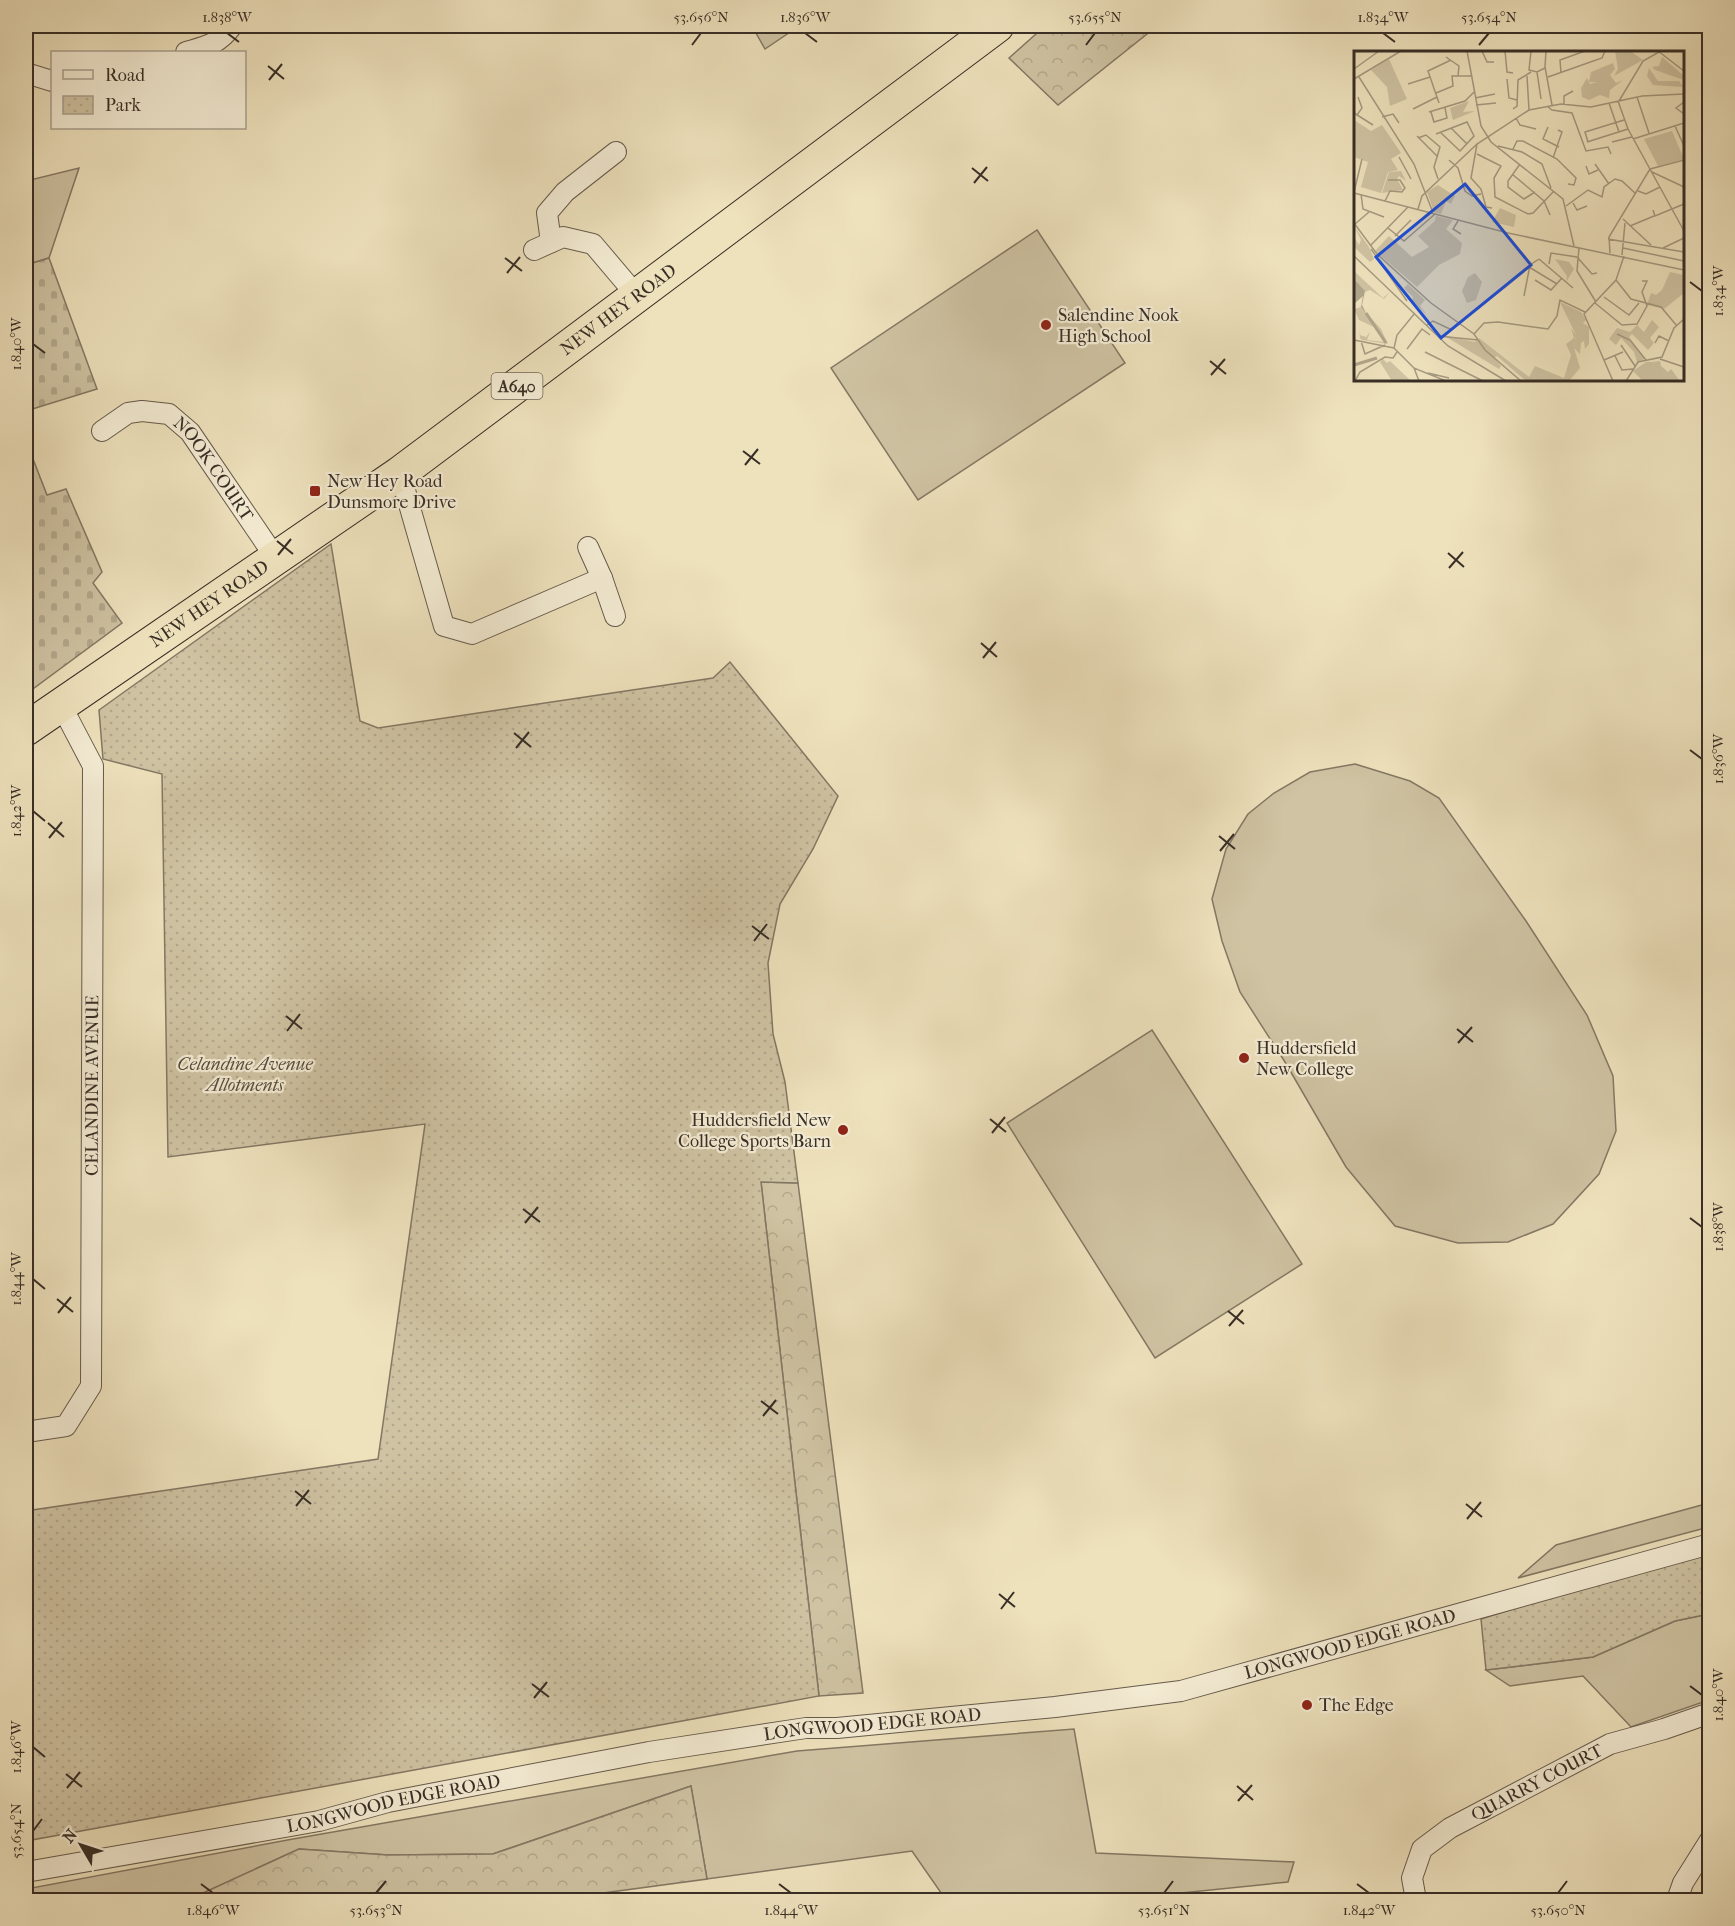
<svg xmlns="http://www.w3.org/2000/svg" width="1735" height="1926" font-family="'IM FELL French Canon',serif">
<defs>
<pattern id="forest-crowns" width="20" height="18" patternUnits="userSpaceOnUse" patternTransform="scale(1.5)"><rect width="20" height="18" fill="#cfc3a3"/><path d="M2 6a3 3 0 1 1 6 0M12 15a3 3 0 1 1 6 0" fill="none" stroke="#b2a88c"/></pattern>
<pattern id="cemetery-stones" width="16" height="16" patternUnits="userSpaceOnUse" patternTransform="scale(1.5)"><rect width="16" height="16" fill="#cfc3a3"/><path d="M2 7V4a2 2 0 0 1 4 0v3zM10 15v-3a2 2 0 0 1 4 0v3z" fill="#b2a88c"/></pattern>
<pattern id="park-dots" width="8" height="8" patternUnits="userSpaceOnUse" patternTransform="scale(1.5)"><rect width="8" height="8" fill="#cfc3a3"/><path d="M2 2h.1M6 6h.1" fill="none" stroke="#b2a88c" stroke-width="1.8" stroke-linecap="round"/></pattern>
</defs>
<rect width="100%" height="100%" fill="#eee2bd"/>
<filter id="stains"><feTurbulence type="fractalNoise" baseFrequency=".00333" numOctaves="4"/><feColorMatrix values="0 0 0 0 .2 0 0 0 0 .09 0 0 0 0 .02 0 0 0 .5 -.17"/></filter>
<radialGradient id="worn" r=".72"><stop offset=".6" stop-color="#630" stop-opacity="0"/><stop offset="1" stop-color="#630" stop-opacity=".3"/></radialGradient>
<g fill="#cfc3a3" stroke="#847864" stroke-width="1.5">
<polygon points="752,26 799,26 765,49"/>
<polygon points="79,168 49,258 26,265 26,181"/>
<polygon points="1037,230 1125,363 918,500 831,368"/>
<polygon points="1355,764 1410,781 1439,798 1526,921 1587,1015 1613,1076 1616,1131 1599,1174 1553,1224 1508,1242 1458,1243 1395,1226 1346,1167 1285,1062 1240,992 1222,941 1212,899 1226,849 1248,814 1274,793 1310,772"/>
<polygon points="1152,1030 1302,1264 1155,1358 1007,1123"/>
<polygon points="1709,1503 1709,1527 1518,1578 1556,1545"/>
<polygon points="1709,1614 1709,1700 1631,1727 1583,1676 1510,1686 1486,1670 1593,1657 1675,1621"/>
<polygon points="1074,1729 1096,1853 1294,1862 1288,1882 1112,1900 946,1900 912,1851 707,1879 691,1786 493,1854 388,1855 299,1849 188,1900 26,1900 26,1889 293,1839 797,1751"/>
</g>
<g fill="url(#forest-crowns)" stroke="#847864" stroke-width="1.5">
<polygon points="1045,26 1157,26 1058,105 1009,58"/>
<polygon points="761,1182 798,1183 863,1693 819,1696"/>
<polygon points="691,1786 707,1879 551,1900 188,1900 299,1849 388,1855 493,1854"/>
</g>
<g fill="url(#cemetery-stones)" stroke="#847864" stroke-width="1.5">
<polygon points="49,258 97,389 26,411 26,265"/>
<polygon points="26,441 47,495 66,489 102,572 93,583 122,623 26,694"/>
</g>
<g fill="url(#park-dots)" stroke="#847864" stroke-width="1.5">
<polygon points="331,544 360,721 378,728 713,678 730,662 838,796 813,849 780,904 768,963 773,1034 785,1082 798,1183 761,1182 819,1696 26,1841 26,1511 378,1459 425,1124 168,1157 162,774 103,759 99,710"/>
<polygon points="1709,1553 1709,1614 1675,1621 1593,1657 1486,1670 1481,1619 1567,1592"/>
</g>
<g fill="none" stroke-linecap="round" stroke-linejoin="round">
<g stroke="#665b4c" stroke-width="22">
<g id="street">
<path d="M186 52C207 46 219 44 232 26"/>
<polyline points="26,73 52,81"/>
<polyline points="551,242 547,213 565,192 616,152"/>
<polyline points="534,250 563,237 593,244 637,296"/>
<path id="s1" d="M102 431 128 413 142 411 169 414 190 432 275 557"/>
<polyline points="400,473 444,626 472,634 602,578"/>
<polyline points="588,547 602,578 615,616"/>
<path id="s2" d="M26 1432 66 1426 91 1386 93 766 61 705"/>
<path id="s3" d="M26 1872 319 1821 388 1802 649 1752 806 1728H837L1055 1707 1181 1691 1710 1544"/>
<path id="s4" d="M1416 1900 1412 1878 1422 1849 1450 1828 1610 1744 1664 1729 1710 1713"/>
<polyline points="1677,1900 1683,1883 1710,1840"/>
</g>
</g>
<g stroke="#382e26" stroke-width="35">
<g id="highway">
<path id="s5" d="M26 729 400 473 997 26"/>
</g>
</g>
<use href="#street" stroke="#f4ecd4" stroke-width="20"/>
<use href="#highway" stroke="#eee2bd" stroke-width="33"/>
</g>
<path fill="none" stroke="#382e26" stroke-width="2" d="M227 33 239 42M805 33 817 42M1383 33 1395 42M692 45 701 33M1086 45 1095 33M1479 45 1489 33M268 66 284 79M269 80 282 64M972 168 988 181M974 183 987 167M505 258 522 271M507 273 520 257M1690 282 1702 291M33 344 45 353M1210 361 1226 374M1211 375 1225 359M743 451 760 464M745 465 758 449M277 541 293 554M1448 553 1464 567M278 555 291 539M1449 568 1463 552M981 643 997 657M983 658 996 642M514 733 531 747M516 748 529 732M1690 750 1702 759M33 811 45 821M48 823 64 837M1219 836 1235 849M49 838 62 822M1220 851 1234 834M752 926 769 939M754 941 767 924M286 1016 302 1029M1457 1029 1473 1042M287 1031 300 1014M1458 1043 1472 1027M990 1119 1006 1132M992 1133 1005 1117M523 1209 540 1222M1690 1218 1702 1227M525 1223 538 1207M33 1279 45 1289M57 1299 73 1312M1228 1311 1244 1324M58 1313 71 1297M1229 1326 1243 1310M761 1401 778 1414M763 1416 776 1400M295 1491 311 1504M1466 1504 1482 1517M296 1506 309 1490M1467 1519 1481 1502M999 1594 1015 1607M1001 1609 1014 1592M532 1684 549 1697M1690 1686 1702 1695M534 1698 547 1682M33 1747 45 1757M66 1774 82 1787M1237 1786 1253 1800M67 1788 80 1772M1238 1801 1252 1785M33 1831 42 1819M201 1884 213 1893M779 1884 791 1893M1357 1884 1369 1893M376 1893 386 1881M1164 1893 1173 1881M1558 1893 1567 1881"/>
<g fill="#8f2418" stroke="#f4ecd4" stroke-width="2">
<circle cx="1046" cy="325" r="6"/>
<rect x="309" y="485" width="12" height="12" rx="3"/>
<circle cx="1244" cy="1058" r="6"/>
<circle cx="843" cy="1130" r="6"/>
<circle cx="1307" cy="1705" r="6"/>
</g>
<g text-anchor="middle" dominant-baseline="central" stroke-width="4.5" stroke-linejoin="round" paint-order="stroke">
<rect fill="#f4ecd4" stroke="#70675a" stroke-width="1.5" x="491.5" y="373" width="51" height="26" rx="4.5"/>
<g font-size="16" font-weight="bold" fill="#382e26">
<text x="517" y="386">A640</text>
</g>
<g font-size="18" fill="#382e26" stroke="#f4ecd4">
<text stroke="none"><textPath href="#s5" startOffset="726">NEW HEY ROAD</textPath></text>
<text stroke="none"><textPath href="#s1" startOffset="144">NOOK COURT</textPath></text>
<text stroke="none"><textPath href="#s5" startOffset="222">NEW HEY ROAD</textPath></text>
<text stroke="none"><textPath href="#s2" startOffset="388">CELANDINE AVENUE</textPath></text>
<text stroke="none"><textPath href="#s3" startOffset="1346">LONGWOOD EDGE ROAD</textPath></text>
<text stroke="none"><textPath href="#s3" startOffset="860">LONGWOOD EDGE ROAD</textPath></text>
<text stroke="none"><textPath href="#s4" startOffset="186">QUARRY COURT</textPath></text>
<text stroke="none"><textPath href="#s3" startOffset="374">LONGWOOD EDGE ROAD</textPath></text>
</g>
<g font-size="18" fill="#382e26" stroke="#f4ecd4" text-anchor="start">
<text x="1058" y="315">Salendine Nook<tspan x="1058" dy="21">High School</tspan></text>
<text x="327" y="481">New Hey Road<tspan x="327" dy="21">Dunsmore Drive</tspan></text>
<text x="1256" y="1048">Huddersfield<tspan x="1256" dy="21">New College</tspan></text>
<text x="831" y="1120" text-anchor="end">Huddersfield New<tspan x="831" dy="21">College Sports Barn</tspan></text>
<text x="1319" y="1705">The Edge</text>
</g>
<g font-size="18" font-style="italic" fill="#564c3f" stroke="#f4ecd4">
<text x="245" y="1064">Celandine Avenue<tspan x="245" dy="21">Allotments</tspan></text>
</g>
</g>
<g transform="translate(1354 51)">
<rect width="330" height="330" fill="#eee2bd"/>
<path d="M47 120 52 130 45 125 43 128 49 139 28 142 35 121ZM146 157 162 164 160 176 138 171ZM18 200 71 249 66 255 73 264 58 250 59 246 50 237 54 233ZM121 222 128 231 122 249 113 252 108 240 114 226ZM298 269 305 276 296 287 300 292 294 299 278 283 275 286 291 308 283 311 280 301 267 287 262 294 255 288 263 277 276 281 283 274 290 281ZM217 277 222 284 220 297 226 317 215 330H172L143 305 140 307 147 315 145 318 89 284 121 291 125 287 175 326 181 315 210 327 217 304 212 293 220 287ZM29 308 33 312 36 310 56 329 38 330 26 311Z" fill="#cfc3a3"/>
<path d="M261 0H276L289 9 260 25 264 18ZM308 6 330 25V29L301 19 298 16 305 15ZM259 12 261 18 256 24 262 32 269 29 256 39 255 47 246 44 243 31H235L237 21ZM295 17 304 30H325L330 36 299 34 293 25ZM115 50 109 61 121 60 99 69 96 57ZM0 175 15 196 20 208 16 211 0 196V186L5 194 7 189ZM0 220 29 247 36 241 30 248 16 239 11 241 0 228ZM206 251 227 261 232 269 229 272 235 276V293L231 298 230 290 227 292 226 303 220 297 222 284ZM7 256 27 278 34 293 8 289 6 287 5 277 6 284 12 286 16 281 13 289 30 291 22 277 5 269 0 258ZM306 310 307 315 314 321 317 318 326 330H302L307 326 298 311Z" fill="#cfc3a3"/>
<path d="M84 134 101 145 97 153 92 150 87 163 80 161 73 141Z" fill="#cfc3a3"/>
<path d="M35 8 53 48 36 55 33 36 17 19ZM233 27 236 33 243 31 248 43 235 49 228 46 227 37ZM0 69 17 80 28 74 47 102 37 108 44 119 34 121 27 142 7 136 14 111 0 106ZM318 80 330 108 304 115 290 88ZM82 165 99 169 92 178 108 192 106 203 85 214 63 236 21 200 35 185 58 206 75 196 64 185 81 170ZM201 208 215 211 220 218 212 231 213 225ZM316 221 330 224V242L310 258 293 254 297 242 302 244 308 239ZM292 311H298L311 323 308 330H289L279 320Z" fill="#cfc3a3"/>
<path d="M0 228 11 240 8 254 12 262 7 256 9 245 0 253Z" fill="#b0a58a"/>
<path fill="none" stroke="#b0a58a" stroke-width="3" d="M12 262 32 292M0 314 23 307"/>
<path fill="none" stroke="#a59a81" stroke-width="1.5" d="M113 0 127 75 137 91 209 148 220 195M128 0 133 11H140M151 0 153 21 159 22M177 0 175 19 183 21 191 17M192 0 191 16 198 54M304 0 330 20M92 6 105 15 104 25M0 18 25 0M183 21 187 48M207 22 206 9 231 0M173 25 175 59M5 26 60 113 78 159M194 26 248 7 251 0M0 28 47 0M153 28 155 47 163 49M54 33 76 26M82 42 99 35 98 25H117M283 46 295 82M121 47 141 43M264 50 274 78 330 180M265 50 289 10 305 1M330 51 322 57 330 63M85 52 74 20 97 9M255 52 265 81M210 53V45L219 40M122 54 142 52M193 55 198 59 218 62 232 100 254 96 257 103M59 58 83 46M159 58 163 55 164 29 177 21M75 61 111 50 120 41M77 61 80 71 93 67 91 57M0 62 19 74M3 64 8 57 4 46M28 66 39 63 45 72M162 67 166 74 182 78M321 75 330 95M194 76 189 88 205 96M97 77 113 93M82 83 113 71 120 85 106 100 86 81M63 85 84 106M64 87 72 84 86 96 80 116 84 128M279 88 330 72M233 91 274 78M234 91 231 81 270 69M258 91 278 86M123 93 117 127 127 138 132 156 138 157M144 95 168 101 188 113 197 137M159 98 163 90H169L203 108 222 127 220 134 214 133M123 103 147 115 140 127 141 146 174 163 179 162 200 140M45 106 57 128M199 107 208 81 204 79M95 109 104 117 111 140 118 145 127 143M166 113 154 130V136L170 148 181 141M241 113 255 133M232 115 235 123 244 119M296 118 330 109M298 121 330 136M158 123 190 150 196 164M284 140 292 143 306 136M0 141 8 108M0 142 154 182 330 219M7 143 9 158 30 166M31 150 36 140 48 141 51 137 46 129H34M219 152 223 159 233 155M212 155 234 139 248 146 250 136 261 128 268 130 282 143M64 158 68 145 123 93 175 59 207 53 237 56 288 45 330 43M299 159 301 165 330 153M269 168 297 194M104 170 99 178 107 183M0 172 23 203 77 252 120 283 131 299 167 330M1 173 15 161M276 175 300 165M34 177 50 190 81 163M41 185 57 169M254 188 330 201M16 195 54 156M225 197 223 220 242 251M269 197 330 210M309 197 330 187M17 198 53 250M256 202 255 186 296 118M268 204 271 172M0 205 94 295 152 330M223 206 238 223 243 222M185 208 219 237M195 213 197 202 223 206M175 216 203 233M181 229 197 239 208 227M262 229 277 248 307 256 323 275M170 245 176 214 185 208M250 246 275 264 285 252M241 252 268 274 283 273 293 255 288 241 293 230H288M73 274 79 270 98 279M120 283 130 272 144 271 194 278 203 265 206 249 231 261M263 283 276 289 292 309M84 285 124 289M0 289 40 297M7 290 11 303 31 294M301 292 305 285 315 290M267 294 281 315M53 298 68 278 76 284M71 301 129 330M261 305 268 319 279 318M306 308 330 316M250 309 269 301M60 317 40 297 43 284 61 262M74 322 95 327M1 330 6 321 31 306 39 307 43 301M65 330 60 317 92 330M259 330 230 263 262 229 270 205M272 330 284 311 308 306 320 277 330 268"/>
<path fill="#1d4ed8" fill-opacity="0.15" stroke="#1d4ed8" stroke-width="3" d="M111 133 177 214 87 287 22 206Z"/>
<rect width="330" height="330" fill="none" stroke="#382e26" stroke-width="3"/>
</g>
<rect width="1735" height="1926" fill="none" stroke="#eee2bd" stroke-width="66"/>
<rect x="51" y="51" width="195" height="78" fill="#f4ecd4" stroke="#a9a08e" stroke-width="1.5"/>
<rect x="63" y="70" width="30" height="9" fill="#f4ecd4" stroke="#a9a08e" stroke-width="1.5"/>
<text x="105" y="81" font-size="18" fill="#382e26">Road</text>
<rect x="63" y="96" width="30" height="18" fill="url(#park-dots)" stroke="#a9a08e" stroke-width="1.5"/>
<text x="105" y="111" font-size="18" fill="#382e26">Park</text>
<g transform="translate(81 1845) rotate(309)" stroke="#f4ecd4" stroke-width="4.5" paint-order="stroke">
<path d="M0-4.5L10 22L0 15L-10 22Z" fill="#382e26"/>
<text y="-9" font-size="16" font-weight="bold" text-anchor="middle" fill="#382e26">N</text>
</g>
<rect x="33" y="33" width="1669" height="1860" fill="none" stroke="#382e26" stroke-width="2"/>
<g font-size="15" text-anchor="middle" fill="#382e26">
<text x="227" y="22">1.838°W</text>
<text x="701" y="22">53.656°N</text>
<text x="805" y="22">1.836°W</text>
<text x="1095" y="22">53.655°N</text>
<text x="1383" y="22">1.834°W</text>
<text x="1489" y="22">53.654°N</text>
<text transform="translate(1718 291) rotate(-90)" y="5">1.834°W</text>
<text transform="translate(16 344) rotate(-90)" y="5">1.840°W</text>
<text transform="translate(1718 759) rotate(-90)" y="5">1.836°W</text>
<text transform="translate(16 811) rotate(-90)" y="5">1.842°W</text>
<text transform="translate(1718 1227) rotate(-90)" y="5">1.838°W</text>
<text transform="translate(16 1279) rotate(-90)" y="5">1.844°W</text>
<text transform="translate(1718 1695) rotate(-90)" y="5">1.840°W</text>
<text transform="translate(16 1747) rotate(-90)" y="5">1.846°W</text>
<text transform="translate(16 1831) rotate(-90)" y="5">53.654°N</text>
<text x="213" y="1915">1.846°W</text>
<text x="376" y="1915">53.653°N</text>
<text x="791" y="1915">1.844°W</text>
<text x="1164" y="1915">53.651°N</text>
<text x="1369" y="1915">1.842°W</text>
<text x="1558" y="1915">53.650°N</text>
</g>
<rect width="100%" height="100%" filter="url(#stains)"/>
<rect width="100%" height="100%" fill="url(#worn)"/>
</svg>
